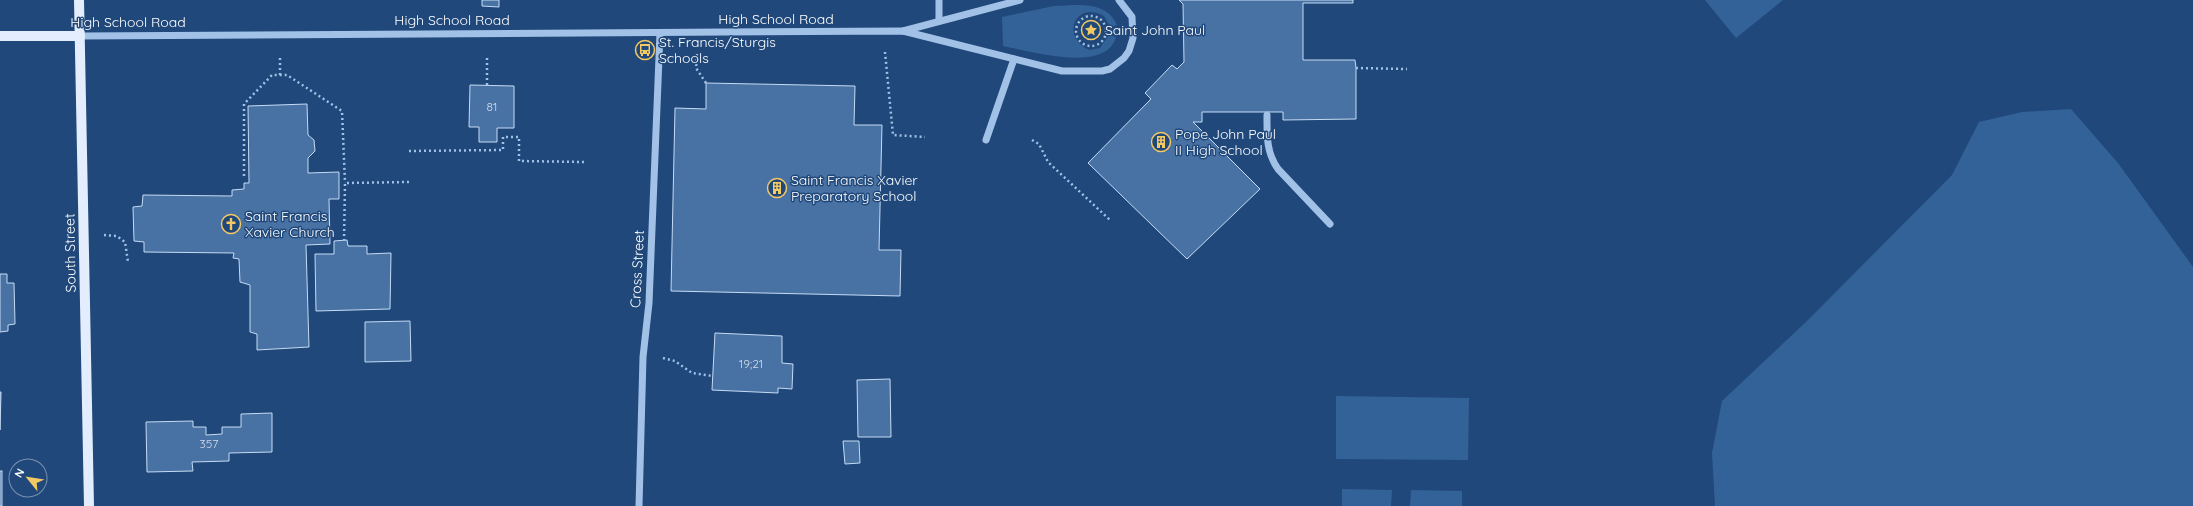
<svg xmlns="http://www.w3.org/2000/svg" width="2193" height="506" font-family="Quicksand,sans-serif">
<rect width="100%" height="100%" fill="#20487b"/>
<g fill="#336299">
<polygon points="1705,0 1783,0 1736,38"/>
<path d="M1054 6C1078 5 1106 0 1117 25L1110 27 1104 16C1077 0 1059 35 1089 50L1100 48 1109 35 1116 37C1106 74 1030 51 1003 46L1002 17Z"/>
<polygon points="2071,109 2118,163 2193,267 2193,506 1715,506 1712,453 1722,401 1807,321 1952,175 1979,122 2022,112"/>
<polygon points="1336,396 1469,398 1468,460 1336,459"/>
<polygon points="1342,489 1392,490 1391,506 1342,506"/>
<polygon points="1411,490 1462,491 1462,506 1410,506"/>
</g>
<g fill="#4972a4" stroke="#c5dbf5">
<polygon points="482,0 499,0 499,7 482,6"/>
<polygon points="1179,0 1353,0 1353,3 1303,3 1303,60 1355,60 1356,68 1356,119 1283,120 1283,112 1202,112 1202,122 1193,122 1260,189 1187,259 1088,163 1151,99 1145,93 1172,65 1177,69 1184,62 1183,4"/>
<polygon points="706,83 855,86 854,125 882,125 879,250 901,250 900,296 671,291 675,108 706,109"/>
<polygon points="470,85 514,86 514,128 497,128 497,142 479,142 479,127 469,127"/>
<polygon points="307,104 308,135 314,140 315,151 308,158 308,173 339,172 339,199 329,199 330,244 306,245 309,347 257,350 257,334 250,332 250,285 240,282 239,259 233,258 234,253 144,252 144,242 134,241 133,207 142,206 143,195 232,196 232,190 244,189 244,183 249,183 248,106"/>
<polygon points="347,240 348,246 367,246 367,254 391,253 390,309 316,311 315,254 334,254 334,241"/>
<polygon points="0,274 7,274 7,283 14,283 15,324 8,325 8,331 0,332"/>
<polygon points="410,321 411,361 365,362 365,322"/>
<polygon points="715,333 782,336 782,363 793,364 792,389 778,388 778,393 712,390"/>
<polygon points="890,379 891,437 858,437 857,380"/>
<polygon points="0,392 1,392 0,430"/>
<polygon points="272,413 272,452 229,453 229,461 192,462 193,471 147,472 146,422 193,421 193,427 206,427 206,435 222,434 222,427 241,427 241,414"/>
<polygon points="843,441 859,441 860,463 845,464"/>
<rect x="0" y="471" width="2" height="35"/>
</g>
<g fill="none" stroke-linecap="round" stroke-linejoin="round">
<g stroke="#a2c1e6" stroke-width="2.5" stroke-dasharray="2 3" stroke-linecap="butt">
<circle cx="1091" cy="31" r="15"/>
<polyline points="885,52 893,135 925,137"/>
<polyline points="697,54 696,68 706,83"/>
<polyline points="1356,68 1407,69"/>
<polyline points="280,75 280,57"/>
<polyline points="487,85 487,56"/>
<polyline points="1032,140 1039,144 1048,162 1111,221"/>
<polyline points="409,151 503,150 503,137 519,137 519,161 584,162"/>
<polyline points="244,176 244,104 272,75 287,75 342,111 345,183"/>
<polyline points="104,235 117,236 125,242 128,262"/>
<polyline points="344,241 345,183 409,182"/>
<polyline points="663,358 675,361 692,373 713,376"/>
</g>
<g stroke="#a2c1e6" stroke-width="7">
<polyline points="939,0 939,21"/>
<polyline points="903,31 1020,0"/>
<polyline points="80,36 903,31 1062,71 1102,71 1110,69 1124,58 1129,51 1133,38 1132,17 1119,0"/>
<path d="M1267 115C1267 135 1266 152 1278 169L1330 224"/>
<polyline points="986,140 1014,59"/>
<polyline points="639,506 643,357 649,303 660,33"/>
</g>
<g stroke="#e3edfd" stroke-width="10">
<polyline points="79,0 89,506"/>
<polyline points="0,36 80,36"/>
</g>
</g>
<defs>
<g id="sight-ring" transform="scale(1)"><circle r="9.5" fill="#20487b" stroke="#f3c963" stroke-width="1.5"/><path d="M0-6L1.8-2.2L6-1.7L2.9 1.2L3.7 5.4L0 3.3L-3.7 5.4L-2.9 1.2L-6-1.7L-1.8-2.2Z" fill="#f3c963"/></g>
<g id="bus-ring" transform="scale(1)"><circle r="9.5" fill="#20487b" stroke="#f3c963" stroke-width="1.5"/><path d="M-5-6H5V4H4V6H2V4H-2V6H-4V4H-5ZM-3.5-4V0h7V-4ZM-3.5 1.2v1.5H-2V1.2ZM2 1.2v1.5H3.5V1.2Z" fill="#f3c963"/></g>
<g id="building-ring" transform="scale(1)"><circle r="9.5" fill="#20487b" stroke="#f3c963" stroke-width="1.5"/><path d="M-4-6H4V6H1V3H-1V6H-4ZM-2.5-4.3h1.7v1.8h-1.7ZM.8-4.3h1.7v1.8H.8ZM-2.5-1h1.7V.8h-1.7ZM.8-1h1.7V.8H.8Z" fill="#f3c963"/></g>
<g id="church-ring" transform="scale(1)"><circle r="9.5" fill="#20487b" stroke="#f3c963" stroke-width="1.5"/><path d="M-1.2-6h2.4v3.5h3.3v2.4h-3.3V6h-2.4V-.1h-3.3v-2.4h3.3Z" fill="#f3c963"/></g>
</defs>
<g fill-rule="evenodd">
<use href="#sight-ring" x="1091" y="30"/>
<use href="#bus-ring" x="645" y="50"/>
<use href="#building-ring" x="1161" y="142"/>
<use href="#building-ring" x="777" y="188"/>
<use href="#church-ring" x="231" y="224"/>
</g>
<g text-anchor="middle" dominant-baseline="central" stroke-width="3" stroke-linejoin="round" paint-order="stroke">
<g font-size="12" fill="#d2dce8">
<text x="492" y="106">81</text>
<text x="751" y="363">19;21</text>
<text x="209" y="443">357</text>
</g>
<g font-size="14" fill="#fff" stroke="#20487b">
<text x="776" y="19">High School Road</text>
<text x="452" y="20">High School Road</text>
<text x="128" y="22">High School Road</text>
<text transform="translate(70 253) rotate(-91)">South Street</text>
<text transform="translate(637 269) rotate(-87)">Cross Street</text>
</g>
<g font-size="14" fill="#fff" stroke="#20487b" text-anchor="start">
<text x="1105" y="30">Saint John Paul</text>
<text x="659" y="42">St. Francis/Sturgis<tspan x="659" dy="16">Schools</tspan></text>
<text x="1175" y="134">Pope John Paul<tspan x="1175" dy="16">II High School</tspan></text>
<text x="791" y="180">Saint Francis Xavier<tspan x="791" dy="16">Preparatory School</tspan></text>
<text x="245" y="216">Saint Francis<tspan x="245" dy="16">Xavier Church</tspan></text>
</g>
</g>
<g transform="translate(28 478) rotate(300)"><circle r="19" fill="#20487b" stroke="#7991b0"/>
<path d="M0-3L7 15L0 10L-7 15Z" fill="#f3c963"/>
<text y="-6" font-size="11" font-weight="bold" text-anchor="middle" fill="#ffffff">N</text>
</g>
</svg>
